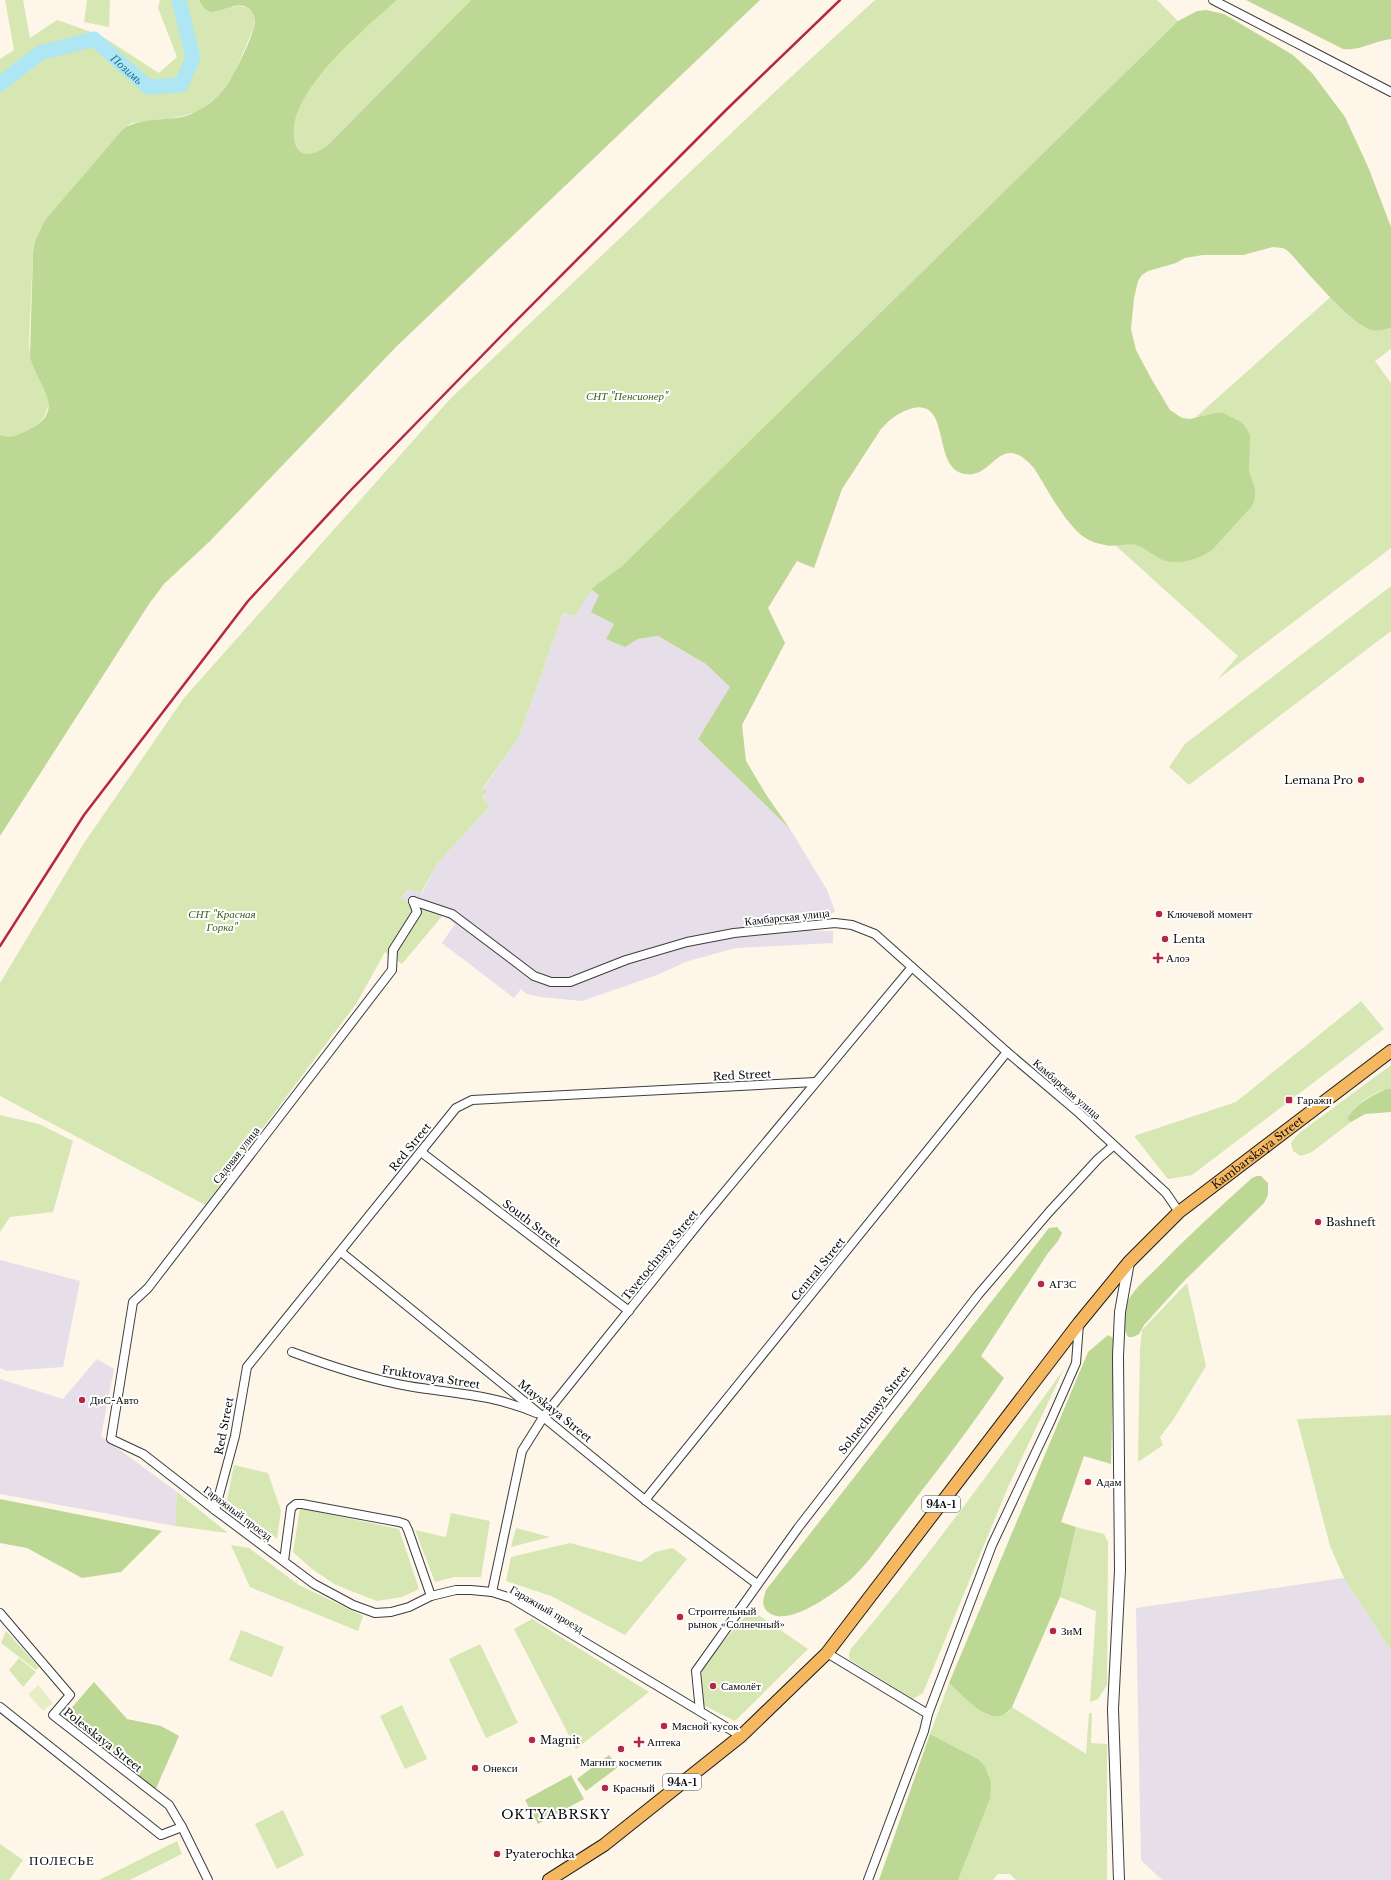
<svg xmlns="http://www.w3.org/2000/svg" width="1391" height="1880" font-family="'Libre Baskerville',serif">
<rect width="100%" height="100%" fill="#fef6e8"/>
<g fill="#e6dee9">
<polygon points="591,589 599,594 614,624 606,639 625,647 638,639 658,636 706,664 731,687 698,739 790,829 827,890 835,911 813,931 833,931 833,943 736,948 688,961 657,975 582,1001 541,997 527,994 521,989 514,998 442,943 455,924 443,915 401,899 408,889 422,893 437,864 490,806 484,800 483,789 519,737 563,613 575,616"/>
<polygon points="0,1260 80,1281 63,1367 7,1371 0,1368"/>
<polygon points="97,1359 114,1369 101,1436 177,1492 175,1526 0,1494 0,1379 63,1399"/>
<polygon points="1344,1578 1391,1651 1391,1880 1162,1880 1141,1860 1136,1608"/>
</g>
<g fill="#d7e7b4">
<path d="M5 0H23L30 38 57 20 100 35 159 73 177 57 158 8 160 0H199L200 2 231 7 239 6 245 7 252 12 255 19 254 27 235 72 225 88 216 98 198 112 169 119 132 123 123 129 45 220 35 241 33 254 29 342 30 356 48 397C50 417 38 426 22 433 14 436 7 439 0 435V59L14 50Z"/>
<polygon points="87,0 110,0 109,27 84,22"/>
<path d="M397 0H471L328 145C321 150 312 156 303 153 296 150 294 142 294 135 293 84 362 32 397 0Z"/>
<polygon points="875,0 1157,0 1178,21 622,566 592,589 575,616 563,613 519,737 483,788 487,791 483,796 484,800 490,806 437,864 421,893 408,889 401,898 443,915 402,964 385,952 356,1004 205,1205 0,1096 0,983 84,843 184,698 451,398 780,87"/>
<polygon points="1391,243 1391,349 1375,361 1391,383 1391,548 1217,680 1238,656 1084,517"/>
<polygon points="1391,586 1391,631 1189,785 1169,767 1185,744"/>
<polygon points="1361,1001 1384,1029 1192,1175 1168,1179 1134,1136 1236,1102"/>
<path d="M1391 1065V1089C1375 1090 1356 1104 1348 1117V1120L1351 1122 1312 1152 1301 1156 1293 1151 1291 1143 1298 1134Z"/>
<polygon points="0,1115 39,1124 73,1141 53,1212 10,1217 0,1232"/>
<polygon points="1187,1283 1206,1366 1173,1420 1160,1437 1163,1445 1138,1462 1140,1349 1142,1330"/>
<path d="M1064 1369 1008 1487 923 1693 913 1699 850 1660 849 1656 850 1650C926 1560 995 1465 1064 1369Z"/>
<polygon points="1391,1415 1391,1651 1344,1578 1330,1546 1297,1419"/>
<polygon points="234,1465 268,1473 281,1511 277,1539 227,1500"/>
<polygon points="177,1492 228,1533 175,1526"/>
<polygon points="300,1508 399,1529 419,1589 402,1597 377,1601 336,1585 312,1569 293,1552"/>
<polygon points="451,1513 490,1521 481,1577 454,1577 435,1582 415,1530 446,1537"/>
<polygon points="1076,1527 1104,1534 1108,1542 1107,1685 1098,1699 1090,1702 1096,1611 1060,1597"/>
<polygon points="516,1528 550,1537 511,1547"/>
<polygon points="570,1543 641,1562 655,1552 673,1548 687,1559 625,1635 551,1596 506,1581 511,1557"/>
<polygon points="231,1545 249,1548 299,1585 363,1616 358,1631 250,1587"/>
<polygon points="751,1610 808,1649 735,1721 701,1704 702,1666"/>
<polygon points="532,1619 649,1692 576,1749 514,1629"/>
<polygon points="241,1630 284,1647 272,1677 229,1660"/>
<polygon points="6,1631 39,1667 36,1670 1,1643"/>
<polygon points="480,1644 518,1723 486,1738 449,1659"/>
<polygon points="19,1658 36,1672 23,1687 9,1670"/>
<polygon points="949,1683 970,1702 988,1715 1008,1713 1012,1707 1086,1754 1089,1713 1092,1713 1091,1743 1107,1744 1107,1880 1016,1880 1010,1874 998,1874 993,1880 958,1880 990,1799 989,1775 978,1759 930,1734"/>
<polygon points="402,1705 427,1759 405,1769 380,1716"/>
<polygon points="283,1810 304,1855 277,1869 255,1824"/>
<polygon points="177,1841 182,1854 130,1880 99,1880"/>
<polygon points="0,1844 23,1860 9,1880 0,1880"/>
</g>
<g fill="#bdd794">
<path d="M199 0H397C364 30 292 87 294 135 294 142 296 150 303 153 312 156 321 150 328 145L471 0H760L397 346 210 541 164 584 149 604 0 836V435C9 439 18 435 26 431 71 411 36 385 30 356L33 254 35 241 45 220 123 129C146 114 176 125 199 110 209 105 218 97 225 88 232 79 257 30 255 19 254 14 250 9 246 7 236 2 221 12 210 12L204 8Z"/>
<path d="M1246 0H1391V39C1375 41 1359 51 1343 49Z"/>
<path d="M1206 10 1224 14 1293 55 1312 73 1345 117 1369 169 1391 227V327C1383 331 1375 332 1367 328 1345 318 1306 270 1288 251L1283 248 1273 247 1243 255H1203L1185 258 1176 263 1148 271 1142 275 1138 281 1134 298 1131 329 1136 350 1152 380 1170 410 1182 418 1190 419 1216 413H1223L1241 422 1247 429 1250 436 1249 471 1255 489V498L1252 506 1212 550C1199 559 1179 566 1163 560 1155 557 1148 550 1139 546 1128 541 1114 549 1101 544 1095 543 1088 540 1084 537 1066 525 1046 487 1034 468 998 427 993 484 961 473 933 463 950 400 913 408 899 412 890 419 881 429L842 489 814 568 797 561 768 608 785 643 742 725 746 761 767 796 790 829 698 739 730 687 706 664 658 636 638 639 625 647 606 639 614 624 591 612 599 595 591 589 622 566 1178 21 1197 11Z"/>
<path d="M1387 1089H1391V1112L1365 1114 1351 1122 1348 1120V1117C1356 1104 1372 1095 1387 1089Z"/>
<path d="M1257 1176H1261L1268 1183V1195L1264 1203 1183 1282 1144 1325 1139 1334 1133 1337H1128C1121 1326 1123 1310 1129 1299 1136 1287 1148 1277 1158 1267 1188 1236 1220 1207 1252 1178Z"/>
<path d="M1057 1227 1062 1233 1058 1241 1048 1253 981 1356 1004 1378C974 1423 940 1467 907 1510 888 1534 871 1561 849 1581 833 1594 784 1631 766 1610 761 1604 764 1597 766 1590L1049 1228Z"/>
<path d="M1108 1335 1113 1338 1114 1344 1111 1464 1084 1456 1061 1522 1076 1527 1060 1597 1012 1707C994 1733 965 1697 949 1683L1088 1352Z"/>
<polygon points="0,1499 162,1531 121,1572 82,1578 27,1548 0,1543"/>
<polygon points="94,1682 127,1719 161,1726 179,1736 154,1793 62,1719"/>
<polygon points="930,1734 978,1759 985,1767 991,1781 990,1799 958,1880 879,1880"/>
<polygon points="609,1755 618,1767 586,1791 577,1779"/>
<polygon points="571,1775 584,1799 538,1824 525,1800"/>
</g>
<polygon fill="#e7eec5" points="38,1685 53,1703 43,1711 28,1694"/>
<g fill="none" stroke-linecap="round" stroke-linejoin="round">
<path stroke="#aee6f4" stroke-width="15" id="s1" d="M0 84 40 53 94 39 148 87 181 85 193 58 179 0"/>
<g stroke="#3d3d3d" stroke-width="10">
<g id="minor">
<polyline points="1213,0 1391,92"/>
<polyline points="413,901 417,912 393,950 392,970 148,1288 133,1302 111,1439 143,1454 215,1510 314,1584 353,1605 375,1613 391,1612 409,1607 431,1596 456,1590 471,1590 492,1592 511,1598 741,1736"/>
<polyline points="413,901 452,914 534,976 551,982 570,982 626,960 687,942 734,933 835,923 852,925 875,934 1007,1052 1079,1113 1166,1193 1179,1212"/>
<polyline points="421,1152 629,1311"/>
<polyline points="341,1252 645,1500 757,1584"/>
<path d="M292 1352C330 1366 368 1379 408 1386 455 1394 491 1394 536 1413"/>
<polyline points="645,1500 1007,1052"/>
<polyline points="215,1510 235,1436 247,1367 456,1108 472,1100 815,1082"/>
<polyline points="284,1561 291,1508 296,1504 302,1504 399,1522 405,1524 408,1530 431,1596"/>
<polyline points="492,1592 522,1451 544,1416 703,1218 912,967"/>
<polyline points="0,1613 70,1695 53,1715 169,1805 182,1827 208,1880"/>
<polyline points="827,1653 928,1714"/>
<polyline points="0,1707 161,1835 182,1827"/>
<polyline points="700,1711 696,1671 798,1528 978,1295 1050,1211 1098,1159 1113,1146"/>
<polyline points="868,1880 924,1731 928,1714 992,1545 1051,1420 1076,1363 1079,1324"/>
</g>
</g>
<g stroke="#3d3d3d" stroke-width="12">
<polyline id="tertiary" points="1119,1880 1113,1709 1120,1570 1118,1356 1120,1312 1129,1262"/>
</g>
<g stroke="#1b1b1b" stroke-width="14">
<g id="primary">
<path id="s2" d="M549 1880 604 1845 741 1736 827 1653 1079 1323 1129 1262 1179 1212 1391 1051"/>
</g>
</g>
<use href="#minor" stroke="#fff" stroke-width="8"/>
<use href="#tertiary" stroke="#fff" stroke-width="10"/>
<use href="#primary" stroke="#f5b861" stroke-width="12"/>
<polyline stroke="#b52746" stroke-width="2.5" points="0,946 84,815 248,601 349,492 508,329 726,110 840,0"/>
</g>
<g fill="#b52746" stroke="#fff" stroke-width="1.5">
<circle cx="1361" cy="780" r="4"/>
<circle cx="1159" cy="914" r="4"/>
<circle cx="1165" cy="939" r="4"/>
<path d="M1156 952h4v4h4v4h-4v4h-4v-4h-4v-4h4z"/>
<rect x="1285" y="1096" width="8" height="8" rx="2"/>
<circle cx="1318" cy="1222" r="4"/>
<circle cx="1041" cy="1284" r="4"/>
<circle cx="82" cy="1400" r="4"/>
<circle cx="1088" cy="1482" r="4"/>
<circle cx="680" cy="1617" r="4"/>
<circle cx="1053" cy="1631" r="4"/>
<circle cx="713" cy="1686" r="4"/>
<circle cx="664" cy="1726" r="4"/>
<circle cx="532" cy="1740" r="4"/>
<path d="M637 1736h4v4h4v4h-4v4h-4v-4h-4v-4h4z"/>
<circle cx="621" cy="1749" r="4"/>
<circle cx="475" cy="1768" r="4"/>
<circle cx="605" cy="1788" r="4"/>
<circle cx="497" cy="1854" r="4"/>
</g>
<g text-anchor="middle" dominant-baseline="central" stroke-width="4" stroke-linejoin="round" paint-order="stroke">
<g fill="#fff" stroke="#545454" stroke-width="1">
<rect x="922" y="1496" width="38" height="16" rx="3"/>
<rect x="663" y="1774" width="38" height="16" rx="3"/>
</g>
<g font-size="10" font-weight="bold" fill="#0a0a0a">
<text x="941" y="1504">94А-1</text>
<text x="682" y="1782">94А-1</text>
</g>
<g font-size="11" font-style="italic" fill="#365f1d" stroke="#fff">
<text x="627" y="396">СНТ "Пенсионер"</text>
<text x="222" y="914">СНТ "Красная<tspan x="222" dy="13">Горка"</tspan></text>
</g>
<g font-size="11" fill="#0a0a0a" stroke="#fff" text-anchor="start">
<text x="1353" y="780" text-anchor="end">Lemana Pro</text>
<text x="1167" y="914">Ключевой момент</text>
<text x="1173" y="939">Lenta</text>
<text x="1166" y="958">Алоэ</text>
<text x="1297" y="1100">Гаражи</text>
<text x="1326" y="1222">Bashneft</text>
<text x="1049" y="1284">АГЗС</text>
<text x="90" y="1400">ДиС-Авто</text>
<text x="1096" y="1482">Адам</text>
<text x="688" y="1611">Строительный<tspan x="688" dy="13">рынок «Солнечный»</tspan></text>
<text x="1061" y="1631">ЗиМ</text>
<text x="721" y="1686">Самолёт</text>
<text x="672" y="1726">Мясной кусок</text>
<text x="540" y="1740">Magnit</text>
<text x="647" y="1742">Аптека</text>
<text x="621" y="1762" text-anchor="middle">Магнит косметик</text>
<text x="483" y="1768">Онекси</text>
<text x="613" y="1788">Красный</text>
<text x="505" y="1854">Pyaterochka</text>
</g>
<g font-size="11" fill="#0a0a0a" stroke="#fff">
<text transform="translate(787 917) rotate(-6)">Камбарская улица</text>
<text transform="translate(742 1075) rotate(-3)">Red Street</text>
<text transform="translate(1067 1089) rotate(41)">Камбарская улица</text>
<text transform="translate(410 1147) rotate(-51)">Red Street</text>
<text stroke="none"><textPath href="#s2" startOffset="1023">Kambarskaya Street</textPath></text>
<text transform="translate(236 1155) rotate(-52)">Садовая улица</text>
<text transform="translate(532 1223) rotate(37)">South Street</text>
<text transform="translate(660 1255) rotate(-51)">Tsvetochnaya Street</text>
<text transform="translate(818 1269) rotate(-51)">Central Street</text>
<text transform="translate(431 1377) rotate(9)">Fruktovaya Street</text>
<text transform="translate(874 1410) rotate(-52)">Solnechnaya Street</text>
<text transform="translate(555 1411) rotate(39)">Mayskaya Street</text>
<text transform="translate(224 1426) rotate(-79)">Red Street</text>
<text transform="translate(238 1513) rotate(37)">Гаражный проезд</text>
<text transform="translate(547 1609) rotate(30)">Гаражный проезд</text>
<text transform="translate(103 1740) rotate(38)">Polesskaya Street</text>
</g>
<g font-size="12" font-style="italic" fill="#187597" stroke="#fff">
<text stroke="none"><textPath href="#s1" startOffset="151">Позимь</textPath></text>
</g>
<g font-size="13" letter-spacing="1" fill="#0a0a0a" stroke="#fff">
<text x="556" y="1814">OKTYABRSKY</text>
<text x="62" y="1860">ПОЛЕСЬЕ</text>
</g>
</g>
</svg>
